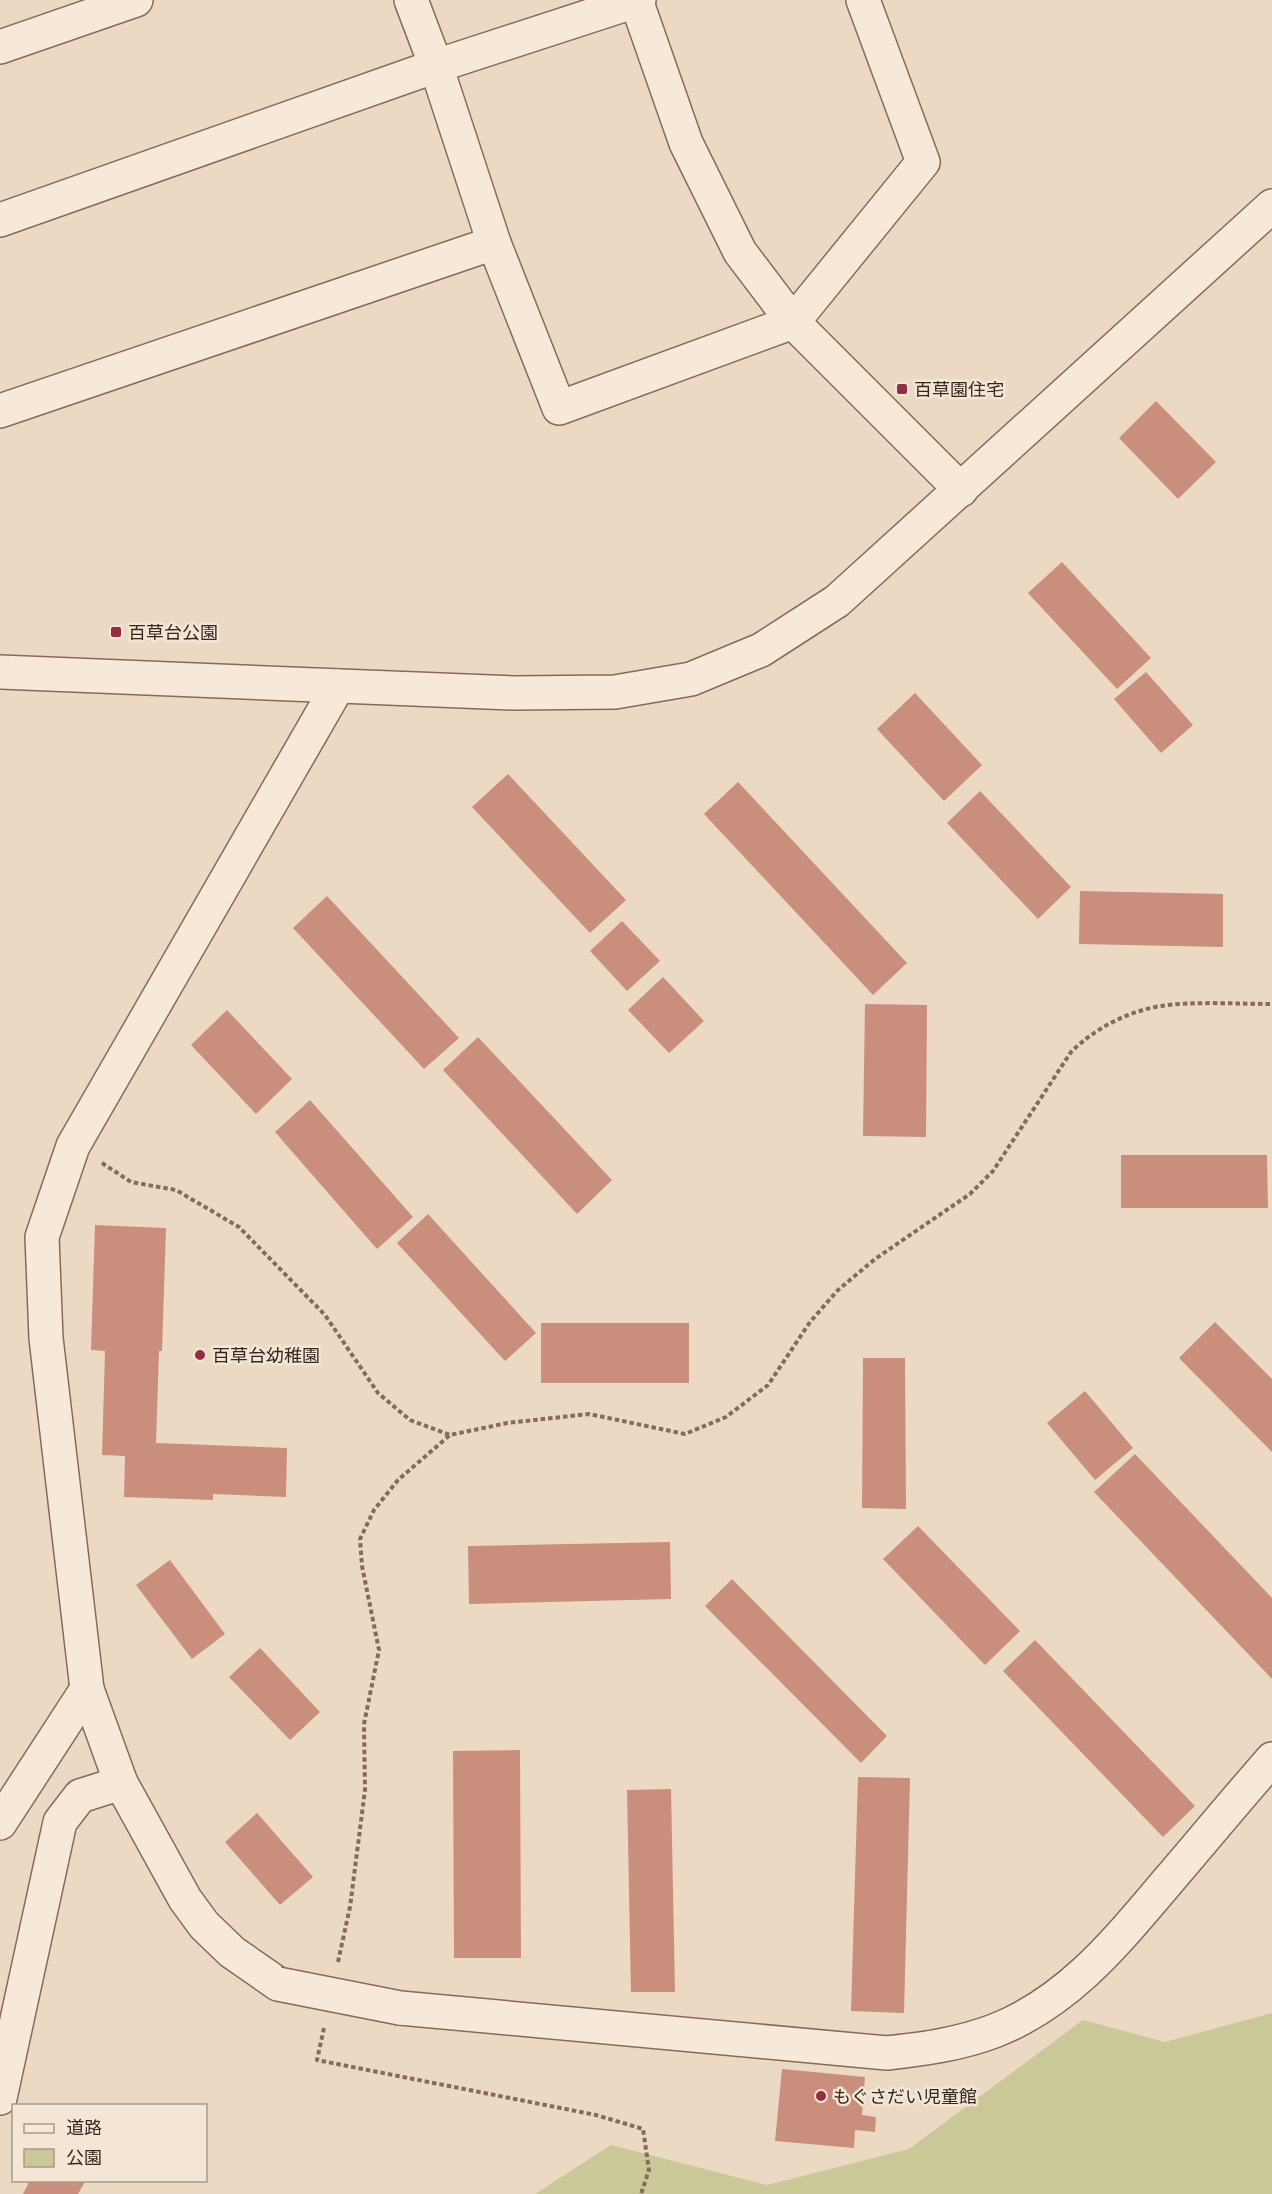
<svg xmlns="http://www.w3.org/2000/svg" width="1272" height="2194" font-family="'Source Serif 4','Noto Sans JP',serif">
<rect width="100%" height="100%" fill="#ecd9c4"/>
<polygon fill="#cac799" points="1272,2013 1272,2194 535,2194 611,2145 767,2185 909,2149 1083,2020 1165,2042"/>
<g fill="#c98e7c">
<polygon points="1156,401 1216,462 1178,499 1119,438"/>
<polygon points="1062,562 1151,658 1117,689 1028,593"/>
<polygon points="1146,672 1193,725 1161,753 1114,699"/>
<polygon points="915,693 982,765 944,801 877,729"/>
<polygon points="508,774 626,900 590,933 472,807"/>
<polygon points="738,782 907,963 873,995 704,814"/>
<polygon points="980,791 1071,887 1038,919 947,823"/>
<polygon points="1080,891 1223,894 1223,947 1079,944"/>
<polygon points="327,896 459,1038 424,1069 293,928"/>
<polygon points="622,921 660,961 627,991 590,951"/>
<polygon points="663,977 704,1021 669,1053 628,1010"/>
<polygon points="865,1004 927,1005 926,1137 863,1136"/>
<polygon points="227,1010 292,1079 256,1114 191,1045"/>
<polygon points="478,1037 612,1180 577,1214 443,1070"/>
<polygon points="310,1100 413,1217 377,1249 275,1132"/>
<polygon points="1121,1155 1267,1155 1268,1208 1121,1208"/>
<polygon points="428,1214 536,1333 505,1361 397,1243"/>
<polygon points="95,1225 166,1228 162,1351 159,1351 156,1443 287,1448 286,1497 213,1494 213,1500 124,1497 125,1456 102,1455 105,1351 91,1350"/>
<polygon points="1215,1322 1272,1379 1272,1452 1179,1358"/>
<rect x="541" y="1323" width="148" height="60"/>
<polygon points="863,1358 905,1358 906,1509 862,1508"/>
<polygon points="1085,1391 1133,1448 1095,1480 1047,1423"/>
<polygon points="1135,1454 1272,1598 1272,1679 1094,1492"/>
<polygon points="918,1526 1020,1631 985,1665 883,1559"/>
<polygon points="670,1542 671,1599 469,1604 468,1546"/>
<polygon points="170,1560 225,1634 192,1659 136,1585"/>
<polygon points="732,1579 887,1736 861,1763 705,1606"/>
<polygon points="1035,1640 1195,1806 1163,1837 1003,1671"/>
<polygon points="260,1648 320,1712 290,1740 229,1677"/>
<polygon points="520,1750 521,1958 454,1958 453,1751"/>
<polygon points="858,1777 910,1778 904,2013 851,2011"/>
<polygon points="671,1789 675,1992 631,1992 627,1790"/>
<polygon points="257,1813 313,1877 280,1905 225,1842"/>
<polygon points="782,2069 865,2077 862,2115 876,2117 875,2132 855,2130 854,2148 775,2141"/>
<polygon points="30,2180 86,2180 78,2194 23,2194"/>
</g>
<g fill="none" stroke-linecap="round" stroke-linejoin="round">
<g stroke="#866a5b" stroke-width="36">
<g id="minor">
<polyline points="411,0 436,66 494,243"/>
<polyline points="636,0 686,143 740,252 793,322 961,490"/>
<polyline points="0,47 136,0"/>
<polyline points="0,220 436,66 639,0"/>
<polyline points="0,411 494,243 559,408 793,322 923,162 863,0"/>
<polyline points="0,672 513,693 615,692 691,679 761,650 837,601 1272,206"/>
<polyline points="0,1823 87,1689"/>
<polyline points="278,1984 232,1952 204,1925 185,1899 121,1783 87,1689 46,1338 42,1237 73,1146 338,686"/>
<path d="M400 2008 887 2053C924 2049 960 2044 994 2031 1069 2002 1118 1940 1168 1881 1203 1840 1237 1799 1272 1759"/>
<polyline points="0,2098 60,1822 80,1796 121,1783"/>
</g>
</g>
<g stroke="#866a5b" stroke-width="4" stroke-dasharray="4.5 3" stroke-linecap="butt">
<polyline points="102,1163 131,1182 176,1190 239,1227 325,1315 378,1393 410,1420 450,1435"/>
<path d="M338 1962 350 1907 365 1790 364 1724 379 1650 362 1566 360 1539 374 1510 398 1480 450 1435 507 1423 589 1414 685 1434 726 1417 768 1385 810 1322 838 1290 875 1259 970 1194 993 1171 1071 1052C1094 1029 1128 1011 1161 1006 1193 1001 1238 1004 1272 1004"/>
<polyline points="324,2028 317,2060 596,2115 643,2129 649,2170 641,2194"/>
</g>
<use href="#minor" stroke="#f8e8d7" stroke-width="33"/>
<g stroke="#866a5b" stroke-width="36" stroke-linecap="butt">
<polyline id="minor-bridge" points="278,1984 400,2008"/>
</g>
<use href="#minor-bridge" stroke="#f8e8d7" stroke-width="33"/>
</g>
<g fill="#932d41" stroke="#f4e5d4" stroke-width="2">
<rect x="896" y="383" width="12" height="12" rx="3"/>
<rect x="110" y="626" width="12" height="12" rx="3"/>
<circle cx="200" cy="1355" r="6"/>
<circle cx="821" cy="2096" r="6"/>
</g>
<g text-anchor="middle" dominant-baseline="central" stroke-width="5" stroke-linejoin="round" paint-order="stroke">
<g font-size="18" fill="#37261f" stroke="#f4e5d4" text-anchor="start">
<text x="914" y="389">百草園住宅</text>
<text x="128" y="632">百草台公園</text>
<text x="212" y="1355">百草台幼稚園</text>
<text x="833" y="2096">もぐさだい児童館</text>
</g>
</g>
<rect x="12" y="2104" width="195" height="78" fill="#f4e5d4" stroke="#a8998c" stroke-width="1.5"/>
<rect x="24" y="2124" width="30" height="9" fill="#f8e8d7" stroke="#a8998c" stroke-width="1.5"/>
<text x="66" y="2134" font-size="18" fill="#37261f">道路</text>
<rect x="24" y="2149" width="30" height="18" fill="#cac799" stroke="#a8998c" stroke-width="1.5"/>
<text x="66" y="2164" font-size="18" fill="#37261f">公園</text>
</svg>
